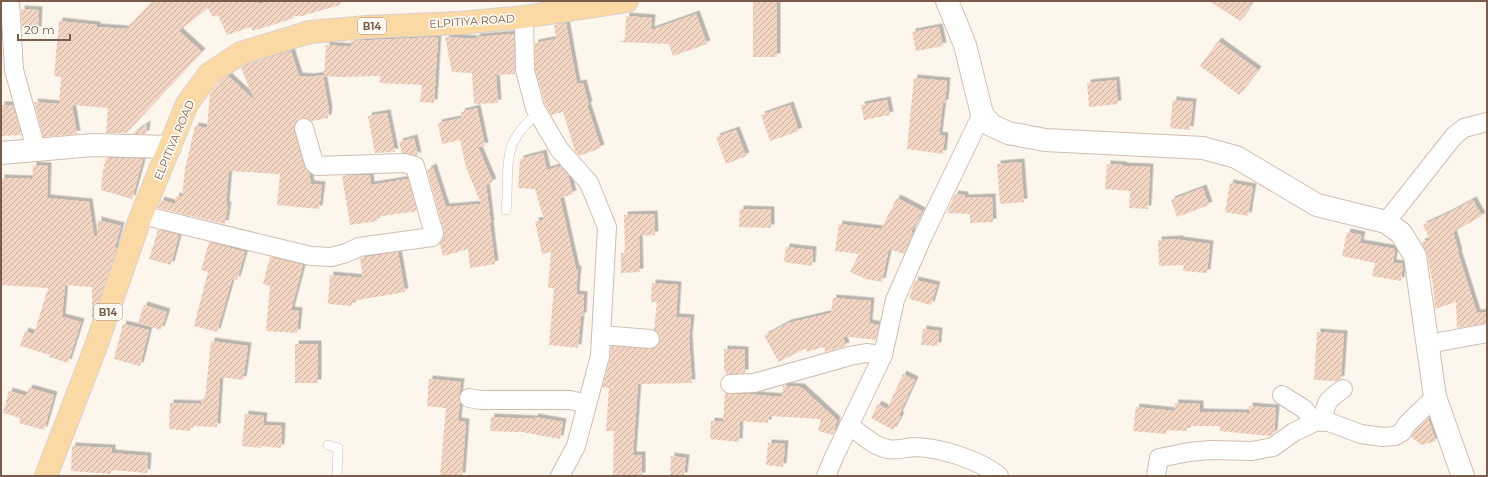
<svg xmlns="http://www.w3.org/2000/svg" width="1488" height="477" font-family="Montserrat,sans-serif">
<defs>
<pattern id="building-hatch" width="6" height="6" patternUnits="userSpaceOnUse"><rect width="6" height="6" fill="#f3d5c3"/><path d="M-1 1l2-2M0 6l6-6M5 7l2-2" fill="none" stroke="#cab0a1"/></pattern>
<filter id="shadow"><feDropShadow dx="3.5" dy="-3.5" stdDeviation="0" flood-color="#0004"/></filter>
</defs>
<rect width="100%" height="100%" fill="#fdf6ec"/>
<g fill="url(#building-hatch)" filter="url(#shadow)">
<polygon points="153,1 258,1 259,4 271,1 340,1 340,5 302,16 293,16 294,18 253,31 251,27 227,35 218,15 213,17 208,8 179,31 202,52 126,133 106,133 108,108 72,105 77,134 43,137 34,102 59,104 61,77 54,76 59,21 97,25 97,27 126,29"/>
<rect x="753" y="1" width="24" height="56"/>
<polygon points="1209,1 1253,1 1240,21"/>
<polygon points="21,9 39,10 38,30 22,28"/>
<polygon points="696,14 707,44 673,56 669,44 619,42 625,40 626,16 652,18 651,30"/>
<polygon points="566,23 577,84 583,83 589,105 587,105 601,148 579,156 575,151 563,112 551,115 545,104 535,69 535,43 556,39 554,25"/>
<polygon points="939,27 943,46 916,51 912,32"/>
<polygon points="514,34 515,74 496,75 498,103 474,104 472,73 452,72 445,37 476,39 476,37"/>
<polygon points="438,37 434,103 420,102 422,85 380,83 380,76 341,77 324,76 326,45 351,47 351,41"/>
<polygon points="1218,41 1258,70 1239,95 1200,66"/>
<polygon points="291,51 299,76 310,77 323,75 329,111 328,118 312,121 307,118 302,118 296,121 294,126 294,131 304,166 309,173 311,184 322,185 319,209 277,205 280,174 229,171 226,205 228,205 225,224 158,208 161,200 175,204 176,196 182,197 185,169 195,126 207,128 210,94 218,83 228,76 255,101 241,68 246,64"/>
<polygon points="914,78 947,81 945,103 943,103 939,135 945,136 943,154 907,149"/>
<polygon points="1116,80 1118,104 1089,107 1087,83"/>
<polygon points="887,100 890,115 864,120 861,105"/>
<polygon points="1173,100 1193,102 1190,130 1170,128"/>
<polygon points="1,105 13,105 21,135 1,136"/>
<polygon points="790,105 799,131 770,141 761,115"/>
<polygon points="477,108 485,146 478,147 493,182 486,185 491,224 490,224 495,264 470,268 468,249 443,256 440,244 444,236 444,231 427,170 433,167 446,207 481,204 466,167 460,140 442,144 438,123 462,118 461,112"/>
<polygon points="387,113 395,152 375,153 368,116"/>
<polygon points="147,124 146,134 132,134"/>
<polygon points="736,130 746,156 726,164 716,137"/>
<polygon points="414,138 418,156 402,153 399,142"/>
<polygon points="543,153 547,170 560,166 568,175 573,194 560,198 576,269 578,269 576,294 584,295 583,316 581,316 578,348 549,345 554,288 548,288 551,252 542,254 535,221 544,220 535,189 518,188 520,159"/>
<polygon points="106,158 143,159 132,199 101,190 103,170"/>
<polygon points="1021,162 1024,202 1000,204 997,164"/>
<polygon points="1107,164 1123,165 1123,166 1150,167 1148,209 1129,208 1130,191 1105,189"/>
<polygon points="33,165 48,166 47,198 89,202 94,236 97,236 98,220 121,226 115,248 117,248 92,320 92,287 65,285 62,317 81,322 68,363 49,357 50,355 20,346 25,331 34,334 48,288 1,285 1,178 32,179"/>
<polygon points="370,175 371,185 408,179 417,211 376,217 377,221 350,225 342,176"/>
<polygon points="1230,183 1253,187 1248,216 1225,212"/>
<polygon points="1203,188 1209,205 1177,217 1171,200"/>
<polygon points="955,194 965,195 965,198 992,197 993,222 970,223 970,214 947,213"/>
<polygon points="897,198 922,211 911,232 913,233 904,254 889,249 882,282 866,279 850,272 859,254 835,251 839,224 881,229"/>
<polygon points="1473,200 1482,216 1453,232 1459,253 1458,253 1477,313 1487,312 1487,323 1457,328 1456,302 1435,309 1433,285 1427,254 1421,242 1430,240 1423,225 1449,213"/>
<polygon points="740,209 771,210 771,228 739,227"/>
<polygon points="654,214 655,235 639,236 640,272 621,273 621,253 625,253 624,215"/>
<polygon points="158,230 179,235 171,265 149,259"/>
<polygon points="1347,232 1362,235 1360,243 1395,249 1393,263 1403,264 1401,281 1372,276 1375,263 1342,256"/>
<polygon points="1180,239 1180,240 1210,244 1207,273 1183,271 1184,265 1159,266 1158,240"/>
<polygon points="209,242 245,252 237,280 232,279 217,332 194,326 208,272 201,270"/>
<polygon points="786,247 813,250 812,266 784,262"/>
<polygon points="398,252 405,292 353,301 352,306 328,304 330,275 363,278 360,258"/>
<polygon points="270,257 303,265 291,310 299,311 297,333 266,331 270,286 263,284"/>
<polygon points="915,280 937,285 931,305 909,299"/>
<polygon points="652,283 678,285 676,317 691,318 689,338 692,383 638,384 633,455 642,455 642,476 613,476 614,431 606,431 609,388 602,387 610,359 611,346 649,349 655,348 659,345 660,339 660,335 654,330 657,302 651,302"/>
<polygon points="833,298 871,301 869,323 879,325 876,340 843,336 846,346 825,352 824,347 807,352 806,348 779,362 764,336 788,323 831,313"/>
<polygon points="144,305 167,312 161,330 138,323"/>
<polygon points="123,324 149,330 140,366 114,359"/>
<polygon points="923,329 939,331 938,346 921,345"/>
<polygon points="1317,332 1344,334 1341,379 1336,381 1314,380"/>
<polygon points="211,341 248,346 243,380 220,377 217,427 191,426 190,431 169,429 170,403 201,404 201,399 205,399"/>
<rect x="295" y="344" width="23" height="39"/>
<polygon points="724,349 745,350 745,373 726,375 726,371 724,371"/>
<polygon points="903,374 915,380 899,415 901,416 893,430 871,418 878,404 887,409"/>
<polygon points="429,379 461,382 459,397 460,402 458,421 466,422 462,476 440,476 446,408 427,406"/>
<polygon points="783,386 801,387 838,421 837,420 833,435 818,431 821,419 769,416 768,423 740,421 739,442 710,439 711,421 723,422 725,393 730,394 745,394 782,397"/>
<polygon points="29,388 54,395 44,430 19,423 20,418 3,413 9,391 26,396"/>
<polygon points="1175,403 1200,404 1200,412 1249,413 1249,406 1276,408 1274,433 1270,436 1220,431 1220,426 1187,426 1187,431 1166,430 1166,434 1133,431 1136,407 1174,411"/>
<polygon points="245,414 264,416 263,425 282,426 281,448 261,446 261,448 242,446"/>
<polygon points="491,417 534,419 535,417 563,422 560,439 522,432 490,431"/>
<polygon points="1428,418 1436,441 1422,445 1411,437 1415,431"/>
<polygon points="768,443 785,444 783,467 766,465"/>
<polygon points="72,446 112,448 112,453 148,456 147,473 111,470 111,474 71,471"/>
<polygon points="671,456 686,458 684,476 670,476"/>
</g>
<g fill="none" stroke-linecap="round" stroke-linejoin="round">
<g stroke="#d1beb0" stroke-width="10">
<g id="service">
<path d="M506 210C509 190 504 157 515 139 521 128 529 121 538 113"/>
<polyline points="328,445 338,448 337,476"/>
</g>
</g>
<g stroke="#d1beb0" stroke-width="20">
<g id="minor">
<polyline points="10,1 14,70 36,149"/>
<polyline points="524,17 525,70 535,108 559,149 589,183 607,227 600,356 576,446 560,476"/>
<polyline points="142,215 311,256 331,257 346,253 359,247 432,237 434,234 415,166 404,163 317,166 314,163 304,128"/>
<polyline points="1386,222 1454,136 1464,128 1487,122"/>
<polyline points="601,335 650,339"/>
<polyline points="1428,344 1487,333"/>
<polyline points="730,384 754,383 850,356 866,353 883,355"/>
<polyline points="1282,395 1304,409 1315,422"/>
<polyline points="469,398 481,400 570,400 587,404"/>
<path d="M1324 422C1324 403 1328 399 1343 389"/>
<path d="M849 425C860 433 874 447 888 449 897 451 907 447 916 447 941 448 980 460 999 476"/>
<polyline points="826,476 834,457 883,355 895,300 923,236 982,114"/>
<polyline points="1156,476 1159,458 1189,452 1210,450 1252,451 1273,447 1294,432 1315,422 1326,421 1361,434 1383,437 1395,436 1402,432 1407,424 1435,397"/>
</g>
</g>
<g stroke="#d1beb0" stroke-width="24">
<g id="tertiary">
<polyline points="947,1 965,45 982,114 991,125 1008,133 1045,140 1203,148 1236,157 1317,205 1386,222 1401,233 1415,256 1435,397 1463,476"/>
<polyline points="1,153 93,145 170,147"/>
</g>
</g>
<g stroke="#dad1cd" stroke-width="24">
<polyline id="primary" points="46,476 95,349 140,219 187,104 209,74 241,53 310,32 367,27 460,23 524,17 627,1"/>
</g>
<use href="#service" stroke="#fff" stroke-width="9"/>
<use href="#minor" stroke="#fff" stroke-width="18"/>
<use href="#tertiary" stroke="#fff" stroke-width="22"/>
<use href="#primary" stroke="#fbd9a5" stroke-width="22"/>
</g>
<g text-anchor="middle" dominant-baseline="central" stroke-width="3.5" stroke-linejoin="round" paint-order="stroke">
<g fill="#fffaf3" stroke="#a28b7f" stroke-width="1">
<rect x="358" y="18" width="28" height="16" rx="3"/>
<rect x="94" y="304" width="28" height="16" rx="3"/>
</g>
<g font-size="10" font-weight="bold" fill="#7a5c4d">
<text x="372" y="26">B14</text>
<text x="108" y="312">B14</text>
</g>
<g font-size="11" fill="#7a5c4d" stroke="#fffaf3">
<text transform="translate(472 21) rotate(-4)">ELPITIYA ROAD</text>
<text transform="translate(174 140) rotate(-67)">ELPITIYA ROAD</text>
</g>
</g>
<rect width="1488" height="477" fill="none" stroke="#7a5c4d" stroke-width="4"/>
<path d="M18 34v6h52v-6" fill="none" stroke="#7a5c4d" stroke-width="2"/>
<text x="24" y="34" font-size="12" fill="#7a5c4d" stroke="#fffaf3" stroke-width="3" paint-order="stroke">20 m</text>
</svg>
